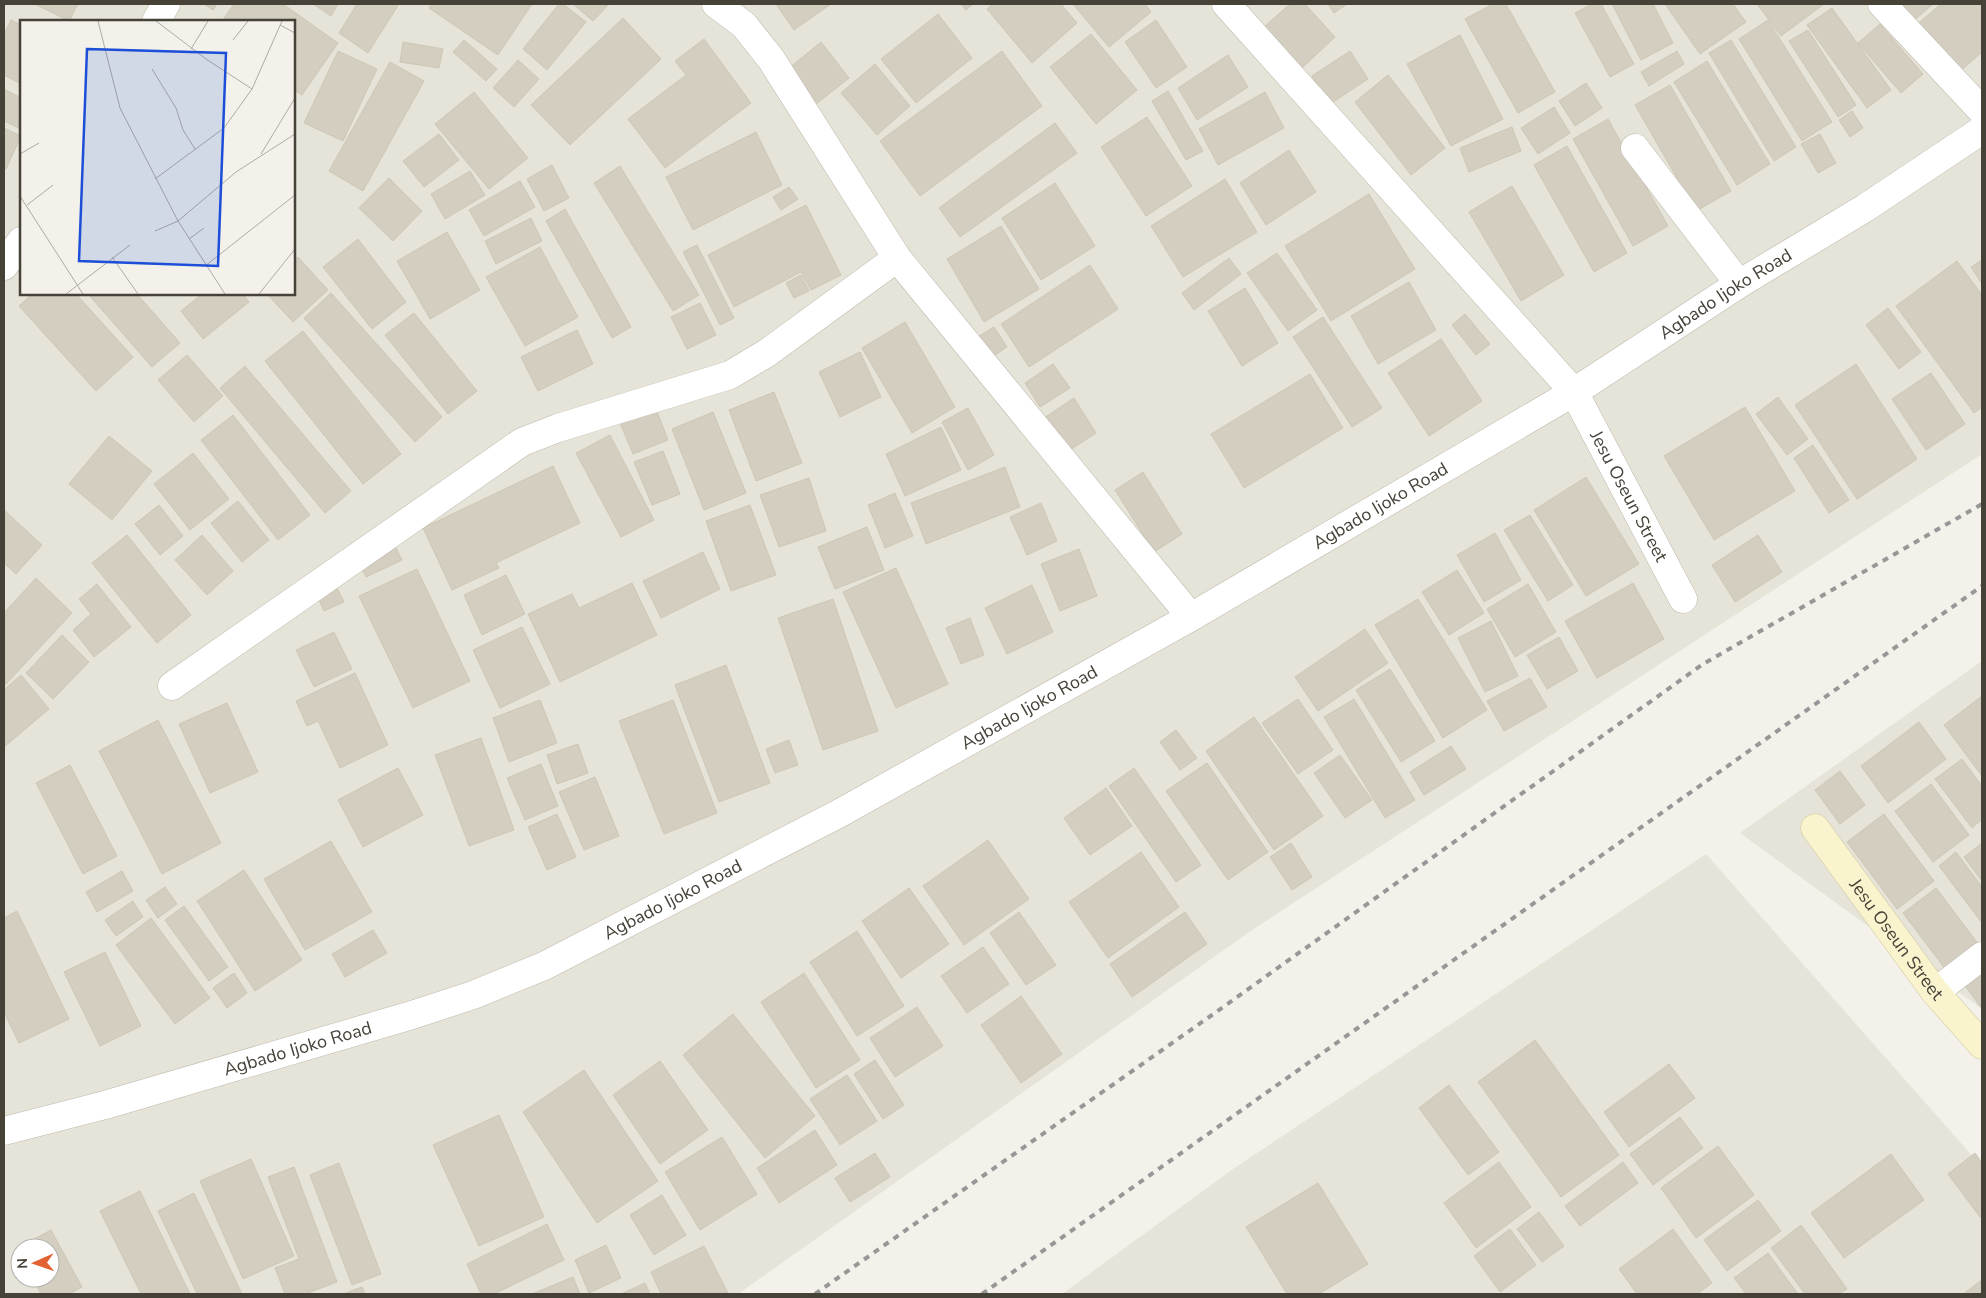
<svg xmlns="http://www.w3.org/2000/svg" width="1986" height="1298" font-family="'Nunito Sans',sans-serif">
<rect width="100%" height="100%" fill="#f3f1e9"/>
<g fill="#e6e3d8" fill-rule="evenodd">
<path d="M4 4H1982V454L1255 928 738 1294H4ZM21 21H294V294H21ZM20 1248H50V1278H20Z"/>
<polygon points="1982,661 1982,1009 1740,833"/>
<polygon points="1706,854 1982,1167 1982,1294 1062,1294 1233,1169"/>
</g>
<g fill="#d3cec0" stroke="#cdc7b4">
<polygon points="35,4 78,4 69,21"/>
<polygon points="204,4 217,4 213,10"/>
<polygon points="234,4 283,4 338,43 302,95 294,90 294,21 222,21"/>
<polygon points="313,4 338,4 331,16"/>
<polygon points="357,4 399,4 368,53 339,33"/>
<polygon points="432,4 532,4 498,55 429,8"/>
<polygon points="559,4 563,4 586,22 547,70 523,49"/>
<polygon points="573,4 609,4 593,21"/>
<polygon points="776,4 831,4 794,30"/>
<polygon points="961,4 973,4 966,10"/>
<polygon points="993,4 1061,4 1077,23 1032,63 987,9"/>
<polygon points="1073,4 1145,4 1151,12 1109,47"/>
<polygon points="1290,4 1305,4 1335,37 1301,69 1264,27"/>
<polygon points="1328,4 1347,4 1334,13"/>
<polygon points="1493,4 1506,4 1555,92 1518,113 1465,19"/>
<polygon points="1592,4 1601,4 1634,64 1610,77 1575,13"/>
<polygon points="1612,4 1653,4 1673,43 1641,60"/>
<polygon points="1665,4 1733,4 1746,22 1700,54"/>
<polygon points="1757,4 1824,4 1781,36"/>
<polygon points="1898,4 1933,4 1912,22"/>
<polygon points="1941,4 1982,4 1982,52 1956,75 1914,27"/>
<polygon points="1832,8 1891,90 1867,108 1807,25"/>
<polygon points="938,14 972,58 916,103 881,59"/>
<polygon points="623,18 661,59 570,145 531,105"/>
<polygon points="11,20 21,25 21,84 4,75 4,34"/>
<polygon points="1156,20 1187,67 1156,88 1125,42"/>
<polygon points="1768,20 1832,122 1802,141 1739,39"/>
<polygon points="1880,24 1923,74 1901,93 1858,43"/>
<polygon points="1808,30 1856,105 1838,117 1789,41"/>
<polygon points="1091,34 1137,90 1096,124 1050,67"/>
<polygon points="1460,35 1503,119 1451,146 1407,64"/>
<polygon points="704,39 751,103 665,168 628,119 686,75 675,61"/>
<polygon points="464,40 497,69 486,81 453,52"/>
<polygon points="1731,40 1796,147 1774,161 1709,53"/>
<polygon points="403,42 443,49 439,68 400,62"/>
<polygon points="821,42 849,78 816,104 788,69"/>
<polygon points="338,51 377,69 343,141 304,123"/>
<polygon points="1002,51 1042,106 920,196 880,141"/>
<polygon points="1350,51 1368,79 1330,104 1312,76"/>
<polygon points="1677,51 1684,64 1649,86 1641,72"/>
<polygon points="1228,55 1248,87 1197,120 1178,88"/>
<polygon points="518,60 539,79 514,107 493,88"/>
<polygon points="1707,61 1770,164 1737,185 1674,82"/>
<polygon points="390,62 424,81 363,191 329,171"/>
<polygon points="875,64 910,106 877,135 841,93"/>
<polygon points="1388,75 1445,148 1411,175 1355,102"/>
<polygon points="1586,83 1602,108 1575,126 1559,101"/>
<polygon points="1670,85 1731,191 1696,211 1635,105"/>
<polygon points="4,89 21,98 21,129 4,121"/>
<polygon points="1168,91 1203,151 1186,160 1152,101"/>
<polygon points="474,92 528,158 489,189 435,124"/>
<polygon points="1265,92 1284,128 1218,165 1199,129"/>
<polygon points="1554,107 1570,133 1538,154 1521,128"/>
<polygon points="1852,111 1863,128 1850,137 1839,120"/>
<polygon points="1147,117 1192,186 1146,216 1101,147"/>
<polygon points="1608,119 1668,226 1633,246 1573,139"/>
<polygon points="1055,123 1077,153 960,237 939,208"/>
<polygon points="1512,127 1521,151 1469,172 1460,148"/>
<polygon points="4,128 21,136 6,169 4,168"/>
<polygon points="756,132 782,185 693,230 666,177"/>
<polygon points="439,134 459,160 424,187 403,161"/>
<polygon points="1820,134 1836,163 1818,173 1801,144"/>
<polygon points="1567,146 1627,253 1594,272 1534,165"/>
<polygon points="1289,150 1316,192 1266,225 1240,183"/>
<polygon points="552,165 569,198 544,211 527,179"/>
<polygon points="620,166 699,295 673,311 594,183"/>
<polygon points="470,171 485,195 445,219 431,194"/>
<polygon points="389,178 422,211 393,241 359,208"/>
<polygon points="1225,179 1257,232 1183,277 1151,226"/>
<polygon points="520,181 535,207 484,236 469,210"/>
<polygon points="1055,183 1095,246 1041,280 1002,218"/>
<polygon points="1512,186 1564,275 1521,301 1469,212"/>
<polygon points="789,187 798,199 781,210 773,197"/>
<polygon points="1369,194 1415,269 1331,321 1285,246"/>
<polygon points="806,205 841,275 811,290 801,272 734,307 708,255"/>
<polygon points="565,209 631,327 612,338 546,221"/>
<polygon points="531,218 542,241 496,264 485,241"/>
<polygon points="1001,226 1039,289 984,322 947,259"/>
<polygon points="447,232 480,290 430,319 397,261"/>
<polygon points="358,239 406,302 372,329 323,267"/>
<polygon points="697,245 734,318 720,325 683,252"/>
<polygon points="540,247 578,317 525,346 486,277"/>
<polygon points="1277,253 1317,310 1288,331 1247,273"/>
<polygon points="298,257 328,290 293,322 267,294 294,294 294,260"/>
<polygon points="1229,258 1241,274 1194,310 1182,293"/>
<polygon points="1982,260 1982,284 1971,267"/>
<polygon points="1957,261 1982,295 1982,407 1974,413 1896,306"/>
<polygon points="1090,265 1118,309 1029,367 1001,324"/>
<polygon points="801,275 809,291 794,298 786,283"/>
<polygon points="1409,282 1436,330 1378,364 1351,316"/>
<polygon points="1245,288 1278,343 1242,366 1208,311"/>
<polygon points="331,293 442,417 415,442 304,318"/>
<polygon points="32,294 76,294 133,357 96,391 19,306"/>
<polygon points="88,294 137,294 180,343 152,367"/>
<polygon points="202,294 243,294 249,302 203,339 181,311"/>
<polygon points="700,303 716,335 687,349 671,317"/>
<polygon points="1888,308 1921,352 1899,369 1866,325"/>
<polygon points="414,313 477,391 448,414 385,335"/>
<polygon points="1465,314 1490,344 1476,355 1452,325"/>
<polygon points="1323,317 1382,408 1352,427 1293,337"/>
<polygon points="905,322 955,407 912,433 862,348"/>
<polygon points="994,327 1007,347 989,359 976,338"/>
<polygon points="577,330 593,364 538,391 521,357"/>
<polygon points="303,331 401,454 363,484 265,361"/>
<polygon points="1441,339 1482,401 1429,436 1388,373"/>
<polygon points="860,352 881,397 840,417 819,372"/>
<polygon points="187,355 223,396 194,422 158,380"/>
<polygon points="1053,364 1070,388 1040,407 1025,383"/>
<polygon points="1856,364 1917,459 1857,499 1795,405"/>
<polygon points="245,366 351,491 325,513 220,388"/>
<polygon points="1931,373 1965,424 1926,450 1892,399"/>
<polygon points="1310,374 1343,428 1244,488 1211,434"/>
<polygon points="774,392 802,463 756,481 729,410"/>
<polygon points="1778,397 1808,439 1787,455 1756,414"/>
<polygon points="1074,398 1096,433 1064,454 1041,420"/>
<polygon points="1745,407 1795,491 1714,540 1664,456"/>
<polygon points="968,408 994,455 968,470 942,422"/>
<polygon points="656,409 668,440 633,454 620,423"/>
<polygon points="713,412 746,493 704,510 672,429"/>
<polygon points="233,415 310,515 278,540 201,440"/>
<polygon points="941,427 961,470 905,496 886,454"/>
<polygon points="610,435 654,520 621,537 576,453"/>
<polygon points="109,436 152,471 112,520 69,484"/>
<polygon points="1813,445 1849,500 1829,513 1794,458"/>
<polygon points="663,451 680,494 652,505 634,462"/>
<polygon points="193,453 229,499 190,530 154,484"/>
<polygon points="553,466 580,523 496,563 499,568 452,590 423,528"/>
<polygon points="1005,467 1020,507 926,544 911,503"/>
<polygon points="1143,472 1182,534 1154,552 1115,490"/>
<polygon points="1586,477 1639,564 1586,596 1534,510"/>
<polygon points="809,478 826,531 779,547 760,495"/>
<polygon points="895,493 913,536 885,548 868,505"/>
<polygon points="238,501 269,540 242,562 211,523"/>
<polygon points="1041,503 1057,541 1027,555 1010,517"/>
<polygon points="159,505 183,536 160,555 135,524"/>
<polygon points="750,505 776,575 731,591 706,521"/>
<polygon points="4,510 42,545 16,574 4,563"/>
<polygon points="1530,515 1573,585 1548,601 1504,530"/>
<polygon points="867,527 884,570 835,589 818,547"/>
<polygon points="1495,533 1521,580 1484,602 1457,555"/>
<polygon points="127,535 191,615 157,643 92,563"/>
<polygon points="202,535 233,571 207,595 175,560"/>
<polygon points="1758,535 1782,572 1735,602 1712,565"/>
<polygon points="394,544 402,560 366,577 358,561"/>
<polygon points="1079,549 1097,596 1060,611 1041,564"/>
<polygon points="703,552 720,589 661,618 643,581"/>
<polygon points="896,568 948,684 896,708 843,592"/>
<polygon points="417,569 470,681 413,708 359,596"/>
<polygon points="1457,570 1484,613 1449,635 1422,592"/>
<polygon points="506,575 525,614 482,635 464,595"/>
<polygon points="36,578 72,613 5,685 4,613"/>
<polygon points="632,583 657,635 560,682 528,614 572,594 579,608"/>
<polygon points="1633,583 1664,639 1597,678 1565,621"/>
<polygon points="97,584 131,627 94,657 73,630 91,614 79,599"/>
<polygon points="335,584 344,602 324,611 316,593"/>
<polygon points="1528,584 1556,632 1515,657 1487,609"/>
<polygon points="1032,585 1053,632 1007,654 985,608"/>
<polygon points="833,599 878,731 823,750 778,618"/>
<polygon points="1418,599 1487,710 1443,738 1375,625"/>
<polygon points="970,618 984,655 961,664 946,628"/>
<polygon points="1491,621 1518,676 1485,692 1458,638"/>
<polygon points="522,627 550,684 500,708 473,650"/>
<polygon points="1365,629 1388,663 1318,711 1295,677"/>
<polygon points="334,632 352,669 314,687 296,650"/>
<polygon points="62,635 89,662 53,699 26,673"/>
<polygon points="1559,637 1578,671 1547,689 1527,655"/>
<polygon points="726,665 770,783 719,802 675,685"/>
<polygon points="1390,669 1435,741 1401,762 1356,690"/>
<polygon points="355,673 388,745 340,768 318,721 307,726 296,701"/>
<polygon points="21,675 49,709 4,747 4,690"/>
<polygon points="1530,678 1547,707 1504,731 1487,701"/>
<polygon points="1982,696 1982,776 1944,725"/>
<polygon points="1298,699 1333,750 1298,774 1262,723"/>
<polygon points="1354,699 1415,800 1385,818 1324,717"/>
<polygon points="540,700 557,743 509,762 493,718"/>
<polygon points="673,700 717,813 664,834 619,721"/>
<polygon points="227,703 258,772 210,793 179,724"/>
<polygon points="1254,717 1323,816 1274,850 1206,751"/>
<polygon points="158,720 221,843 162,874 99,751"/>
<polygon points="1919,722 1946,759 1888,803 1861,766"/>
<polygon points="1176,730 1197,758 1180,770 1160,742"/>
<polygon points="481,738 514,830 469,846 435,755"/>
<polygon points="789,740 798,765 775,773 766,749"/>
<polygon points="578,744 588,773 557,784 547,755"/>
<polygon points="1451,746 1466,769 1424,795 1410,772"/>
<polygon points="1340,755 1372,800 1345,818 1314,773"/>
<polygon points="1962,759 1982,786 1982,819 1972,828 1935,779"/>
<polygon points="1207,763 1268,852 1228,880 1166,791"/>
<polygon points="541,764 558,806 525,820 507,778"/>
<polygon points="70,765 117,856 83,874 36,783"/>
<polygon points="398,768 423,815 363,847 338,800"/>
<polygon points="1134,768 1201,865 1176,882 1109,786"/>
<polygon points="1840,771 1865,805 1840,824 1815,790"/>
<polygon points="595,777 619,836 584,850 559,792"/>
<polygon points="1931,784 1969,835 1933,862 1895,811"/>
<polygon points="1106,788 1132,826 1090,855 1064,818"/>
<polygon points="557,814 576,857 547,870 528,827"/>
<polygon points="1884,814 1934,881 1897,909 1847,842"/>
<polygon points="988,840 1029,899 964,945 923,886"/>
<polygon points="331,841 372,912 305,950 264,879"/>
<polygon points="1291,843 1312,877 1292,890 1270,857"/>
<polygon points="1982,843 1982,881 1964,857"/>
<polygon points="1141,852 1179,907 1108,958 1069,902"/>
<polygon points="1956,852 1982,887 1982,923 1939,866"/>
<polygon points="244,870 302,960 255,991 197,901"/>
<polygon points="122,871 133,891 97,912 86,892"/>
<polygon points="165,887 177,904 158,918 146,900"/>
<polygon points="909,888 949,944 901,978 862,921"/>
<polygon points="1936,888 1982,949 1949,974 1903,913"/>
<polygon points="133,901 143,917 116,936 105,920"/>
<polygon points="184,906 228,967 209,981 165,920"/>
<polygon points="17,911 69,1019 19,1043 4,1012 4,918"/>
<polygon points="1019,912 1056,965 1026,985 990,933"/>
<polygon points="1185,912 1207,944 1132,997 1110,964"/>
<polygon points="151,918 210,998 175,1024 116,945"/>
<polygon points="373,930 387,953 345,977 332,954"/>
<polygon points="857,931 904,1006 857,1036 810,962"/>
<polygon points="983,947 1009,984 967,1013 941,976"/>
<polygon points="105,952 141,1026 100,1046 64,972"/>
<polygon points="1982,968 1982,1009 1963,983"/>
<polygon points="234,973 247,993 227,1008 213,988"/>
<polygon points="804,973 860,1060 816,1088 761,1002"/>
<polygon points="1021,996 1062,1054 1021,1083 981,1025"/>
<polygon points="917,1007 943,1046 895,1077 870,1038"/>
<polygon points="733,1014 815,1116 765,1158 683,1055"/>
<polygon points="1535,1040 1619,1155 1561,1197 1478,1082"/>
<polygon points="875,1060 904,1105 883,1119 854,1074"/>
<polygon points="660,1061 708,1130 660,1164 613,1095"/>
<polygon points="1669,1064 1695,1098 1629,1147 1604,1112"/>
<polygon points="584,1070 658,1181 597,1223 523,1112"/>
<polygon points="847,1075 877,1121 840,1145 810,1099"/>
<polygon points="1449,1085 1499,1152 1468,1175 1419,1108"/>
<polygon points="499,1115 544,1217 479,1246 433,1145"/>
<polygon points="1680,1117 1703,1148 1653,1185 1630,1154"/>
<polygon points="815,1130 837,1165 779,1203 757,1168"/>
<polygon points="722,1137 757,1194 700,1230 665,1172"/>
<polygon points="1718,1146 1754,1195 1696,1238 1661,1188"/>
<polygon points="875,1153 890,1177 850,1202 835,1178"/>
<polygon points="1975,1153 1982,1163 1982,1216 1980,1217 1948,1174"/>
<polygon points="1891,1154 1924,1200 1844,1258 1811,1213"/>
<polygon points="251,1159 294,1256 243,1279 200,1181"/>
<polygon points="1499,1162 1531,1207 1476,1248 1444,1203"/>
<polygon points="1623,1162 1638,1183 1580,1226 1565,1206"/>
<polygon points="339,1163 381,1274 352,1285 310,1175"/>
<polygon points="294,1167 337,1282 305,1294 285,1294 275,1268 299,1259 268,1177"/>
<polygon points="1318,1183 1368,1264 1319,1294 1287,1294 1246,1227"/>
<polygon points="140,1191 190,1294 141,1294 100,1211"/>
<polygon points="194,1193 242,1294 197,1294 158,1211"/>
<polygon points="662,1195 686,1235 654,1255 630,1215"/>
<polygon points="1758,1200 1781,1231 1727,1271 1704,1240"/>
<polygon points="1539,1212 1564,1246 1542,1262 1517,1229"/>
<polygon points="547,1224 564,1260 494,1294 481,1294 467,1264"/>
<polygon points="1801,1225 1847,1289 1839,1294 1805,1294 1771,1248"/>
<polygon points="1510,1229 1536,1265 1500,1292 1474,1256"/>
<polygon points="1673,1229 1712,1283 1697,1294 1637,1294 1619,1269"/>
<polygon points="51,1230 82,1287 69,1294 41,1294 32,1278 50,1278 50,1248 20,1248 20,1256 16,1249"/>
<polygon points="606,1245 621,1278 589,1293 575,1260"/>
<polygon points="704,1246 728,1293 661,1294 651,1272"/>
<polygon points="1768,1253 1798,1294 1746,1294 1734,1278"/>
<polygon points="573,1277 580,1294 532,1294"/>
<polygon points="1982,1280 1982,1294 1963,1294"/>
<polygon points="645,1283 650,1294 621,1294"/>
<polygon points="362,1287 365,1294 343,1294"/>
</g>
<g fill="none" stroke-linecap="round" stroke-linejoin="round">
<g stroke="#bdbaad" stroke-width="29">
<g id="minor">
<polyline points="716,4 744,25 771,59 897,258 1191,617"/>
<path id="s1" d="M1226 4 1574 392 1683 599"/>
<polyline points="1882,4 1982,111"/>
<polyline points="156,21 166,4"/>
<polyline points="1635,148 1739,284"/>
<polyline points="4,266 21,241"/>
<polyline points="172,686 522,442 558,428 730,375 767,353 897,258"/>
<polyline points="1935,992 1982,956"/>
<path id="s2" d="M4 1131 105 1105 412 1015 473 995 544 966 840 813 1191 617 1574 392 1739 284 1865 208 1982 130"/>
</g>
</g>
<g stroke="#cdc69e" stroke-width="29">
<g id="secondary">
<path id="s3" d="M1815 828 1935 992 1982 1045"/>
</g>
</g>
<use href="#minor" stroke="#fff" stroke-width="28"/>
<use href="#secondary" stroke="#f9f4ce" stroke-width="28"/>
<g stroke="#979797" stroke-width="4" stroke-dasharray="6 6" stroke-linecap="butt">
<polyline points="815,1294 1212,1015 1703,664 1982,504"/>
<polyline points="982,1294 1982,586"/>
</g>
</g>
<g text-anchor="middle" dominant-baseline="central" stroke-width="5" stroke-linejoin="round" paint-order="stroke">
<g font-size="18" fill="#464238" stroke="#fff">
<text stroke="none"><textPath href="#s2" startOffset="1925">Agbado Ijoko Road</textPath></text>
<text stroke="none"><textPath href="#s1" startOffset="639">Jesu Oseun Street</textPath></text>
<text stroke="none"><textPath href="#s2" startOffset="1520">Agbado Ijoko Road</textPath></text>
<text stroke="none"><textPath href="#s2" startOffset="1115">Agbado Ijoko Road</textPath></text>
<text stroke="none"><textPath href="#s2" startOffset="710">Agbado Ijoko Road</textPath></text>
<text stroke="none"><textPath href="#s3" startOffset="138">Jesu Oseun Street</textPath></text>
<text stroke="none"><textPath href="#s2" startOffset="305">Agbado Ijoko Road</textPath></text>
</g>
</g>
<g transform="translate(20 20)">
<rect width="275" height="275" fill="#f3f1e9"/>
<path fill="none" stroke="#aeaba2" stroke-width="1" d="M78 1 100 88 158 201 205 274M136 1 186 39 232 69M260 5 275 13M213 20 228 1M171 29 188 1M132 49 156 88 163 110 175 129M0 134 19 123M241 134 275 78M135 159 204 108 232 69 262 1M0 176 63 274M7 185 33 165M135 211 158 201 216 152 275 114M169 219 184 208M92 237 118 274M185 246 275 175M46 274 110 225M239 274 275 229"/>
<path fill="#1d4ed8" fill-opacity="0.15" stroke="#1d4ed8" stroke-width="2.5" d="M67 29 206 33 198 246 59 241Z"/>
<rect width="275" height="275" fill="none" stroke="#464238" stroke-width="2.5"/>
</g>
<rect width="1986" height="1298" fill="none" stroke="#464238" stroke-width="10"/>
<g transform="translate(35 1263) rotate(268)"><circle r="24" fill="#ffffff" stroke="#b5b3af"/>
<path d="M0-4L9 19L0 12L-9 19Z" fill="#e26232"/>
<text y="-8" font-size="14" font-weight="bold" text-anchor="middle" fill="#464238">N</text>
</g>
</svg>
